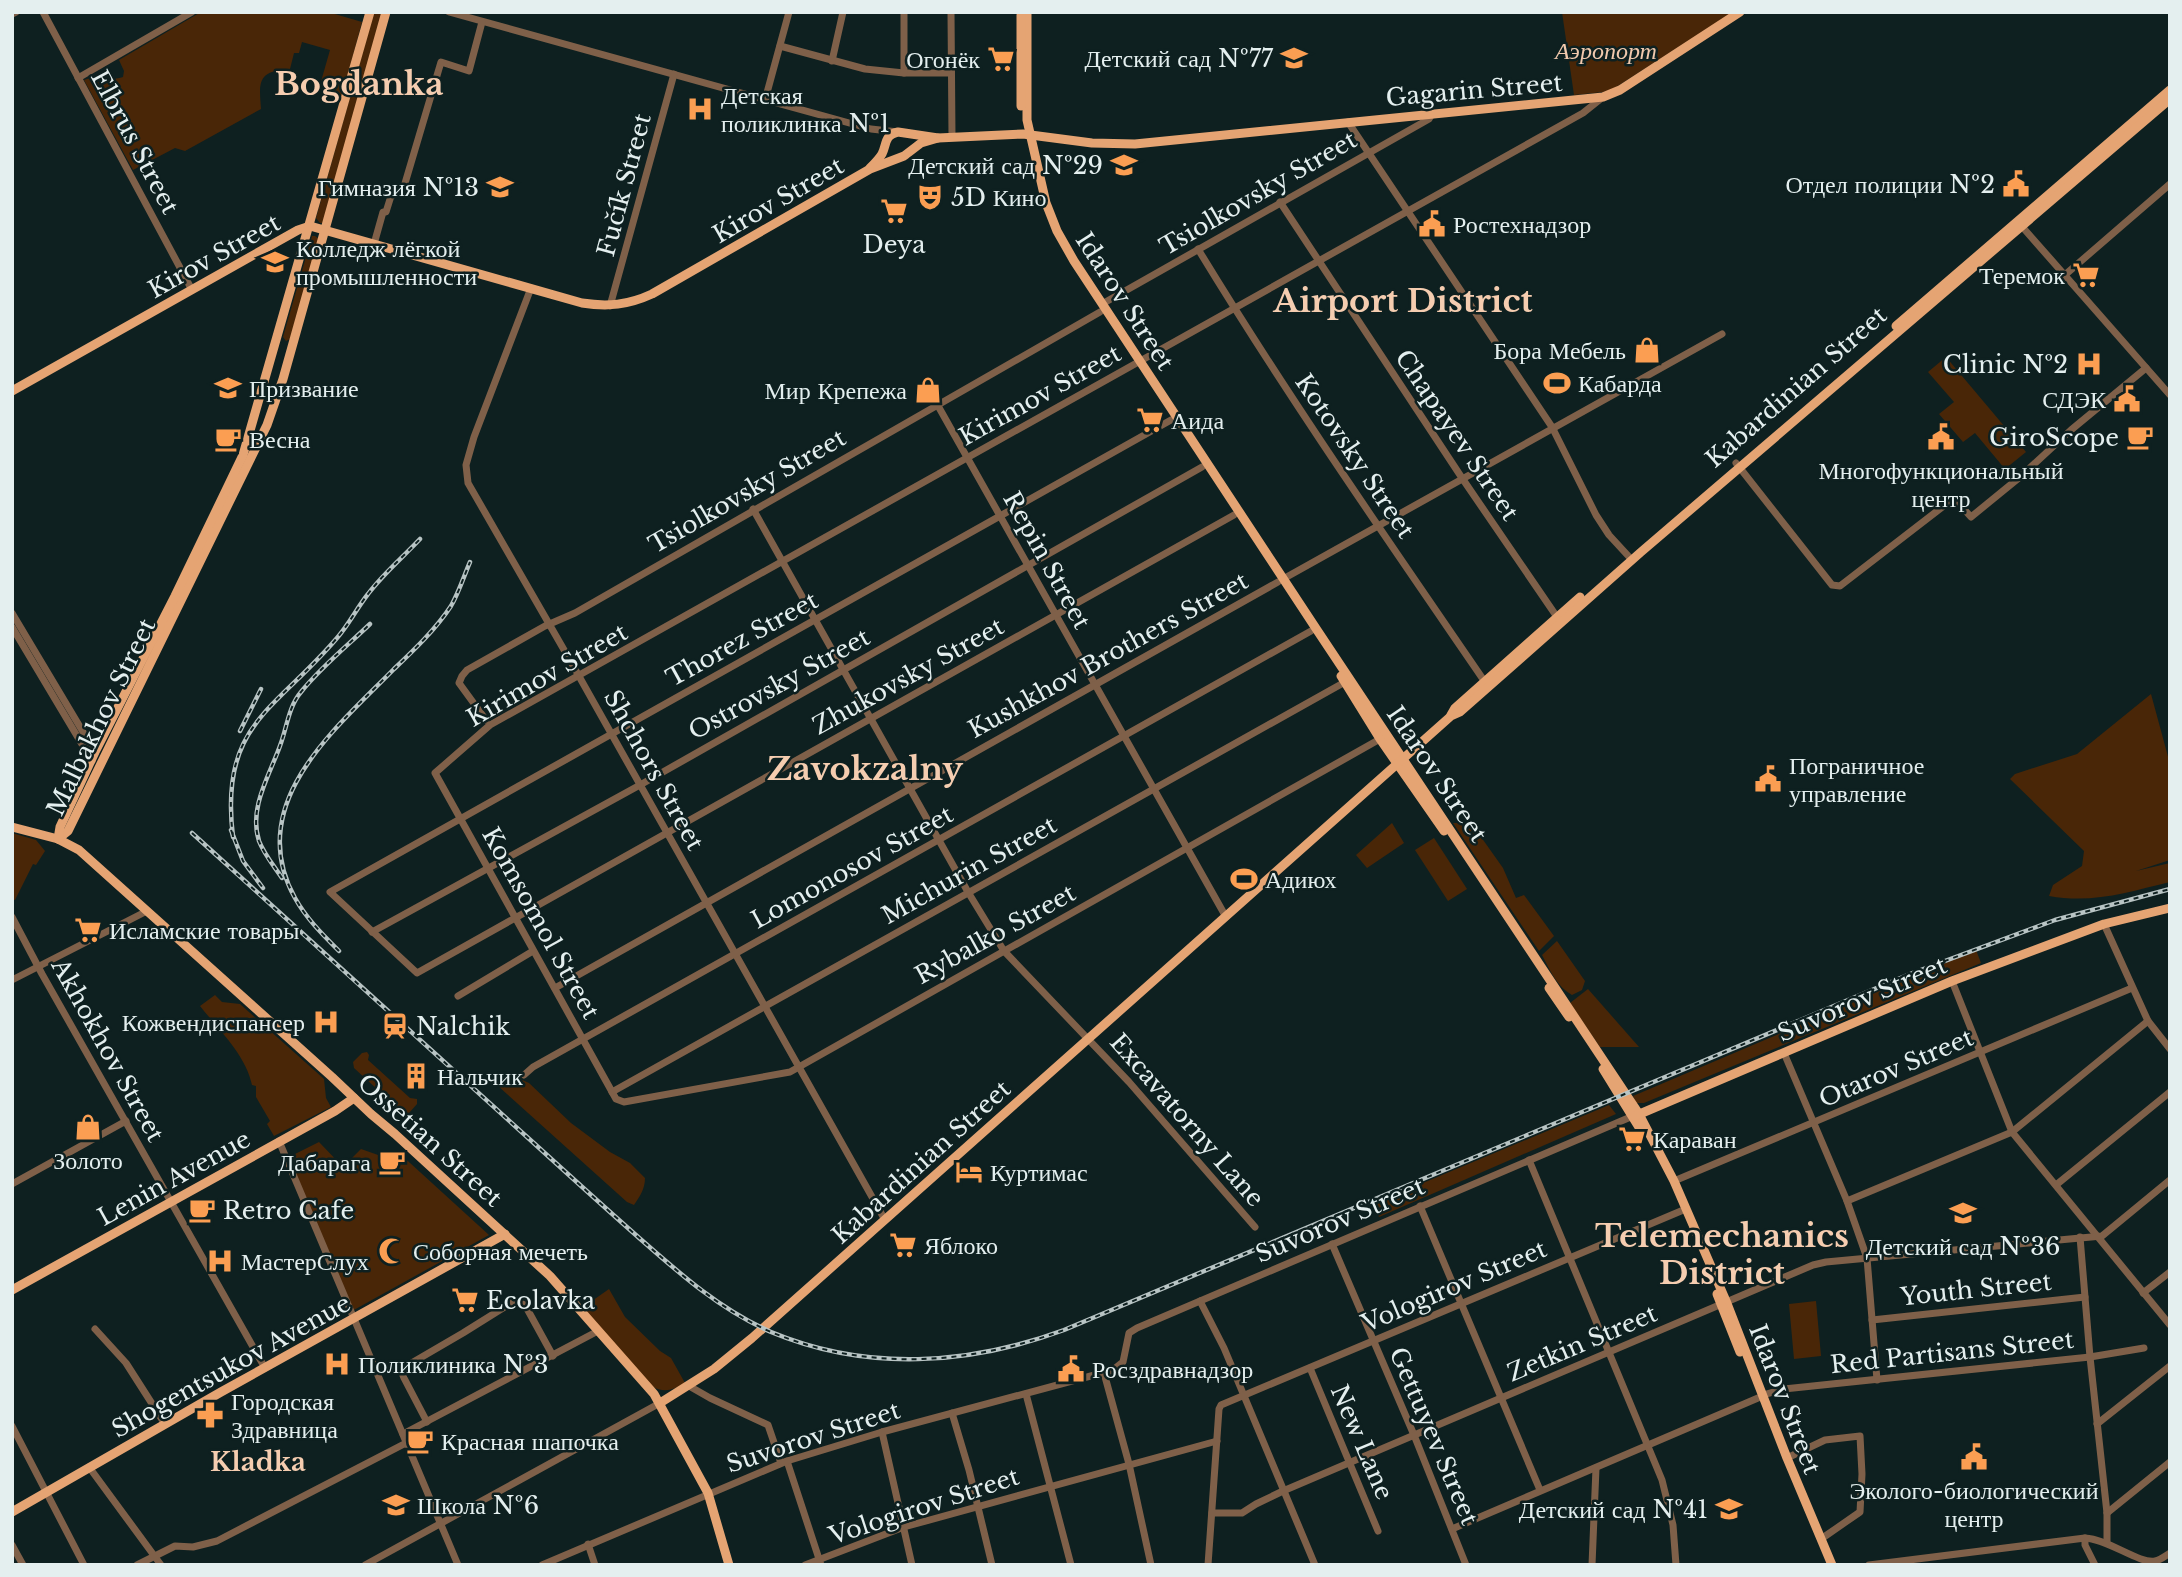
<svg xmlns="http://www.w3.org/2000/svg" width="2182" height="1577" font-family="'Libre Baskerville',serif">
<rect width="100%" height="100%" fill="#0e2020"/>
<g fill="#492607">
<path d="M201 12H328L362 22 341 100 320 85 330 50 302 42 299 53H294L290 69C257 71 259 82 261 109L185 151 175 148 133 170 84 80C97 74 110 82 123 77L124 71 119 60Z"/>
<polygon points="374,12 382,12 323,223 320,223 316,218"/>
<polygon points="1562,12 1733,12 1613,89 1603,92 1574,95"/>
<polygon points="312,236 315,236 319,239 290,339 286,341 283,337"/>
<polygon points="1946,357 2026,452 2005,469 1975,433 1963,442 1939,414 1954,402 1928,372"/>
<path d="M2151 694 2170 764V860L2136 871 2170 863V882C2128 892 2093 904 2049 896L2053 885 2082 866 2084 851 2010 779 2015 774 2077 754Z"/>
<polygon points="1469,820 1503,868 1516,898 1524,895 1554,936 1539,951 1453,823 1464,823"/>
<polygon points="1392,823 1404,843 1367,868 1356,855"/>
<polygon points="12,833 36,840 45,851 36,865 33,864 15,900 12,899"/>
<polygon points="1434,838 1467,889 1448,901 1415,850"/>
<path d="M1557 941 1585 981 1582 990 1572 995C1557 987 1550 970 1542 955Z"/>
<polygon points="1976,950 1981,963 1644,1103 1636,1103 1633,1096"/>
<polygon points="1588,989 1639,1047 1600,1047 1570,1003"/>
<path d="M215 995 222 1002 240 1004 324 1079 326 1098 331 1107 274 1136 267 1124 270 1121 256 1097V1086L252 1085C246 1055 218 1029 200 1006Z"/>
<polygon points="367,1052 369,1055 368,1060 410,1098 417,1099 417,1104 409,1113 402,1112 354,1068 353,1062 362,1053"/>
<path d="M509 1074 529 1083 571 1123 610 1152 630 1163 645 1178C645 1189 640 1196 634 1205L627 1202 497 1085 508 1083Z"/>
<polygon points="1609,1105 1616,1114 1379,1217 1373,1204"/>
<polygon points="319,1142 343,1167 361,1149 381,1156 394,1157 398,1152 489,1235 352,1311 289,1157"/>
<path d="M609 1289 625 1317 660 1351 671 1358 685 1383C673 1390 665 1393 653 1387L582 1308Z"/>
<polygon points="1816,1301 1821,1356 1794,1359 1789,1304"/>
</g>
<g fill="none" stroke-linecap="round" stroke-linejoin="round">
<g stroke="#7f6049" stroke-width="7">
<polyline points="43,12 192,290"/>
<polyline points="449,12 871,129 898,132"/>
<polyline points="951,12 952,137"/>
<polyline points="12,14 16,12"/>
<polyline points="780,46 865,69 904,73 951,73"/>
<polyline points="832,61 843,12"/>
<polyline points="904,73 904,12"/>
<polyline points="78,78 192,12"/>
<polyline points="765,100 789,12"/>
<polyline points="1348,122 1552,427 1596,515 1609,535 1632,560"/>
<polyline points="1280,202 1462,478 1557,617"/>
<polyline points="2018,222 2170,395"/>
<polyline points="374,244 383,212 386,212 391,196 403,190 441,62 469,71 482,22"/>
<path d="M1198 249C1288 397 1387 539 1485 682"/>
<polyline points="2066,274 2170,184"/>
<polyline points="531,288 474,437 466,465 468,483 571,662 885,1220"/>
<polyline points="1102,304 1429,119 1432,114"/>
<polyline points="610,306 674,74"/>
<polyline points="937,404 1226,917"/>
<polyline points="1171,420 330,892 417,973 1234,515"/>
<polyline points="1736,463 1832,585 1840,586 1954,498 1971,517 2020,477 2071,430 2146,368"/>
<polyline points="753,509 968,892 1004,951 1129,1082 1255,1227"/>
<polyline points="1283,579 1722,334"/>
<polyline points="12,613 95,752"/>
<polyline points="12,627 92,761"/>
<polyline points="486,720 459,683 462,676 467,670 545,626 575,613 1100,312"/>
<polyline points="1380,739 790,1072 624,1102 616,1099 435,773 490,725 1583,113 1603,97"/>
<polyline points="12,917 42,974 265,1368"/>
<polyline points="2104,924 2148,1021 2170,1049"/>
<polyline points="372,932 640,785 1202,467"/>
<polyline points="12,980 147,911"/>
<polyline points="1952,981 2012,1132 2170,1325"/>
<polyline points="555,988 1278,582"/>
<polyline points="458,996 533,951"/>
<polyline points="1784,1053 1847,1201 1867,1258 1877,1380"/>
<polyline points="524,1075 533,1067 1311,631"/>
<polyline points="612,1092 1345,682"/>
<polyline points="279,1141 458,1565"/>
<polyline points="1529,1160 1662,1480 1673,1525 1676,1565"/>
<polyline points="1674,1181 2132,988"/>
<polyline points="12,1184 126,1121"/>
<polyline points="2056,1185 2170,1092"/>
<polyline points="1847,1201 2012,1132 2148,1021"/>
<polyline points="1420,1206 1540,1490"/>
<polyline points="2080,1237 2090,1357 2107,1513 2107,1542"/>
<polyline points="1332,1244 1414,1435 1466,1565"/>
<polyline points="2143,1293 2170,1272"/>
<polyline points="1200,1301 1224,1348 1315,1565"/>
<polyline points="1872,1320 2085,1297"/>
<polyline points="95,1329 126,1363 165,1424"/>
<polyline points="1310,1368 1378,1531"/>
<polyline points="1104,1373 1129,1464 1151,1565"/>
<polyline points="689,1386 710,1398 768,1425 781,1463"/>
<polyline points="1026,1394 1071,1565"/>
<polyline points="1763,1395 1784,1389 2090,1357 2144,1348"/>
<polyline points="952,1413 969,1470 992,1565"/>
<polyline points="427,1422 404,1378 402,1373 403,1368 463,1333 514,1301 525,1305 553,1356"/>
<polyline points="2097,1424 2170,1366"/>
<polyline points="12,1426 84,1565"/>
<polyline points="882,1432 912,1565"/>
<polyline points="403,1434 598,1331"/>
<polyline points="1787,1458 1825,1440 1860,1436 1862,1474 1860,1512 1821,1539"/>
<polyline points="787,1461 821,1565"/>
<polyline points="89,1467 161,1565"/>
<polyline points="1212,1513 1242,1513 1256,1504 1283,1491 1813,1265 1826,1262 2102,1236 2170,1180"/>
<polyline points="2107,1513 2170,1462"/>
<polyline points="1452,1529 1758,1398"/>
<polyline points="2085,1538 2085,1545 2095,1565"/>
<polyline points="588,1544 595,1565"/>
<polyline points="12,1545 23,1565"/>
<polyline points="137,1565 175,1546 193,1547 217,1541 406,1443"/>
<polyline points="365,1565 660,1403"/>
<polyline points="542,1565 787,1461 882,1432 1113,1370 1123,1362 1129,1333 1137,1328 1633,1116"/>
<polyline points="805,1565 904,1527 1217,1441"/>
<polyline points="1208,1565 1219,1409 1221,1405 1681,1211"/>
<polyline points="1592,1565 1596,1468"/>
<path d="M1869 1565 2085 1538C2108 1539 2139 1564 2155 1561 2161 1560 2165 1556 2170 1553"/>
</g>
<g stroke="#e5a473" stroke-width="9">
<polyline points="1027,12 1027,120 1046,203 1057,231 1074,261 1317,630 1639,1114 1674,1181 1726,1301 1787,1458 1832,1565"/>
<polyline points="1021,15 1021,106"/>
<path d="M870 168C874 164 879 159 882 154 887 144 884 135 898 132L938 138 1023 134 1092 143 1135 144 1603 97 1620 90 1740 12"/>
<polyline points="1896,326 2170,90"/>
<path d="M12 391 298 230 310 226 582 303C608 307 628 305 652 294L870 169 904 156 921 143 938 138"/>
<polyline points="1341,676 1380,739 1444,831"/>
<polyline points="1451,715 1455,708 1580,597"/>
<polyline points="12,827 58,839 79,850 332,1077 371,1114 395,1134 550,1276 654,1394 708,1493 729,1565"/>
<polyline points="58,839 68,831 267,425 283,379 386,12"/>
<polyline points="58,839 60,827 95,752 175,596 243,455 370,12"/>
<polyline points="1549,988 1569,1017"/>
<polyline points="1603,1069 1640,1129"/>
<polyline points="1635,1116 1952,981 2104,924 2170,908"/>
<polyline points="12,1290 335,1111 354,1098"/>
<polyline points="1717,1294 1740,1352"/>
<polyline points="660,1403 714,1369 752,1338 1451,716 1460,712 1641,552 2170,99"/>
<polyline points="12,1512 221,1392 505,1234"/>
</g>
<g stroke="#b8c4c4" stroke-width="4.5">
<g id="rail">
<polyline points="240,731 261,689"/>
<polyline points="231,830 243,861 263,888"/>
<path d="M192 833C307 938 422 1042 537 1146 570 1176 603 1206 637 1236 679 1273 719 1309 771 1332 867 1372 969 1365 1064 1330L1910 974 2055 920 2170 889"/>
<path d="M233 837C219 724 275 711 337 638 349 624 357 608 368 594 383 574 403 557 420 539"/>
<path d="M282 878C274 866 264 854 259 841 248 807 271 773 281 743 287 726 289 706 301 692 320 668 347 646 370 624"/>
<path d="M339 951C322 934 306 918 295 898 243 804 335 729 394 669 414 650 436 629 451 606 459 592 464 576 470 562"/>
</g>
</g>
<use href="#rail" stroke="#0e2020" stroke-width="2" stroke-dasharray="5" stroke-linecap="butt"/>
</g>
<defs>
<g id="school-bare" transform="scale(2.1)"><path d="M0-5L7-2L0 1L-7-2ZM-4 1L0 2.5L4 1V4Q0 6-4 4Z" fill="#fb9e52" stroke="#0e2020" stroke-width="2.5" paint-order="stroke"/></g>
<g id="supermarket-bare" transform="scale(2.1)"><path d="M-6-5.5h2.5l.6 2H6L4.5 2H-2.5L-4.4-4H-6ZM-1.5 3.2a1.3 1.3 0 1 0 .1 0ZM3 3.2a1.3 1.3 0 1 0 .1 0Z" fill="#fb9e52" stroke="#0e2020" stroke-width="2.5" paint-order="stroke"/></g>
<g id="hospital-bare" transform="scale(2.1)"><path d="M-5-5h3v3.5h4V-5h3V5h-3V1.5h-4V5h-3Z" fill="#fb9e52" stroke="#0e2020" stroke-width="2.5" paint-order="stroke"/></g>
<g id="civic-bare" transform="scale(2.1)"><path d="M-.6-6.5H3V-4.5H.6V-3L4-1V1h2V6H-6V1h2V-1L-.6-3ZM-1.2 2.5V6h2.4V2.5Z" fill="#fb9e52" stroke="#0e2020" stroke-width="2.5" paint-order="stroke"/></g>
<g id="theatre-bare" transform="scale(2.1)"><path d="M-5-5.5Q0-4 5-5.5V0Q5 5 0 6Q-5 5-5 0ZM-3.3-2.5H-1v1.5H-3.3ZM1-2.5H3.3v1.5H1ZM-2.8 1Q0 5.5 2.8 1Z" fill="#fb9e52" stroke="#0e2020" stroke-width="2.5" paint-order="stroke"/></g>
<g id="university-bare" transform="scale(2.1)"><path d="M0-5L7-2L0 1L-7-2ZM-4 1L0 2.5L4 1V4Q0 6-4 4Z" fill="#fb9e52" stroke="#0e2020" stroke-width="2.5" paint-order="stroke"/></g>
<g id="shop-bare" transform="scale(2.1)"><path d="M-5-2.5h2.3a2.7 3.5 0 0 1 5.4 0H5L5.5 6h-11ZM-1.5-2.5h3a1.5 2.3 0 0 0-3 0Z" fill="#fb9e52" stroke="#0e2020" stroke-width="2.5" paint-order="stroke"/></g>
<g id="stadium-bare" transform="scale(2.1)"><path d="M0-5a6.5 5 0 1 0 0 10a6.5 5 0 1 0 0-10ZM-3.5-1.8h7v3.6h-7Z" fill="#fb9e52" stroke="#0e2020" stroke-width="2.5" paint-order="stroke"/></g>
<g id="cafe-bare" transform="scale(2.1)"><path d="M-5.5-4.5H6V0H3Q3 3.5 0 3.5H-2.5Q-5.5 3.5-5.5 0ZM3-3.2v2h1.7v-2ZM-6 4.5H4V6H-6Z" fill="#fb9e52" stroke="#0e2020" stroke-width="2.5" paint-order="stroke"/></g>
<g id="station-bare" transform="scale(2.1)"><path d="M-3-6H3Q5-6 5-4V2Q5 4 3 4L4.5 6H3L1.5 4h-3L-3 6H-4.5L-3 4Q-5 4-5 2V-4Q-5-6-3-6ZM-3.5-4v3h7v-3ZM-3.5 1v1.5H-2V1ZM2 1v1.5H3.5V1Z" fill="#fb9e52" stroke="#0e2020" stroke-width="2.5" paint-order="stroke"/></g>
<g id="building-bare" transform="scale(2.1)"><path d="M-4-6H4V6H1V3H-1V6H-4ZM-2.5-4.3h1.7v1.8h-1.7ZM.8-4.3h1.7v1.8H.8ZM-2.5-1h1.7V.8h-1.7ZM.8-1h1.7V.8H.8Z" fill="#fb9e52" stroke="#0e2020" stroke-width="2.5" paint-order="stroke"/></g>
<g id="hotel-bare" transform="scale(2.1)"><path d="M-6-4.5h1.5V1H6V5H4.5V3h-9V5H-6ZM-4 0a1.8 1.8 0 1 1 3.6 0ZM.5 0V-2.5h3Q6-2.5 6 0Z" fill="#fb9e52" stroke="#0e2020" stroke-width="2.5" paint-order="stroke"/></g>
<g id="mosque-bare" transform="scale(2.1)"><path d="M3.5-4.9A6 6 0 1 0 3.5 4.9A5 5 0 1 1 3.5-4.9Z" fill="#fb9e52" stroke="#0e2020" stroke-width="2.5" paint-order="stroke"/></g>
<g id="pharmacy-bare" transform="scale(2.1)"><path d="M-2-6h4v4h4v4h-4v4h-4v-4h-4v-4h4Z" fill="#fb9e52" stroke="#0e2020" stroke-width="2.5" paint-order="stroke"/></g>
</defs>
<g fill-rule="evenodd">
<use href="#school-bare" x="1294" y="58"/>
<use href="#supermarket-bare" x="1001" y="59"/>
<use href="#hospital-bare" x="700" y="109"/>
<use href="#school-bare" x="1124" y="165"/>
<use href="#civic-bare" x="2016" y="184"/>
<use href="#school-bare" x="500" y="187"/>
<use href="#theatre-bare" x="930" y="197"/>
<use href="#supermarket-bare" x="894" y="211"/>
<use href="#civic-bare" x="1432" y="224"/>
<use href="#university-bare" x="275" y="262"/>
<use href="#supermarket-bare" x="2086" y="275"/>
<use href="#shop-bare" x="1647" y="350"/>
<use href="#hospital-bare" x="2089" y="364"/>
<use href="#stadium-bare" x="1557" y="383"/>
<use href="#university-bare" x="228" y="388"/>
<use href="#shop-bare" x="928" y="390"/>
<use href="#civic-bare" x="2127" y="399"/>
<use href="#supermarket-bare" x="1150" y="420"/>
<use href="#civic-bare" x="1941" y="437"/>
<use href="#cafe-bare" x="2140" y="437"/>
<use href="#cafe-bare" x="228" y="439"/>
<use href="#civic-bare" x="1768" y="779"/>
<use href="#stadium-bare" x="1244" y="879"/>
<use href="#supermarket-bare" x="88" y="930"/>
<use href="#hospital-bare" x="326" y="1022"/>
<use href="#station-bare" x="395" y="1026"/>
<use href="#building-bare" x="416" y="1076"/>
<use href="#shop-bare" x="88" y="1127"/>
<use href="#supermarket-bare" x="1632" y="1139"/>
<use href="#cafe-bare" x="392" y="1162"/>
<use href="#hotel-bare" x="969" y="1172"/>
<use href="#cafe-bare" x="202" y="1210"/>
<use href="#school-bare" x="1963" y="1213"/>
<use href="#supermarket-bare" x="903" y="1245"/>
<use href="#mosque-bare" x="392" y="1251"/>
<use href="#hospital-bare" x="220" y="1261"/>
<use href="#supermarket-bare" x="465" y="1300"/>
<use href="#hospital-bare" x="337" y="1364"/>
<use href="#civic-bare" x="1071" y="1369"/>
<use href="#pharmacy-bare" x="210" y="1415"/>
<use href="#cafe-bare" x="420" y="1441"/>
<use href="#civic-bare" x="1974" y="1457"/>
<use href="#school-bare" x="396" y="1505"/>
<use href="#school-bare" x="1729" y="1509"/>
</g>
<g text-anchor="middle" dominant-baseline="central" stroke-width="5" stroke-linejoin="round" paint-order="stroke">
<g font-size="24" font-style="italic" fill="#f1c9ad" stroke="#0e2020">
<text x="1606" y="50">Аэропорт</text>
</g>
<g font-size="24" fill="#e4efef" stroke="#0e2020" text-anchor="start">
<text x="1273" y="58" text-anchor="end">Детский сад №77</text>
<text x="980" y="59" text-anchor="end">Огонёк</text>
<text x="721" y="95">Детская<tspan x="721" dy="28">поликлинка №1</tspan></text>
<text x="1103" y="165" text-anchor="end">Детский сад №29</text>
<text x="1995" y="184" text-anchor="end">Отдел полиции №2</text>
<text x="479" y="187" text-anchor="end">Гимназия №13</text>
<text x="951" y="197">5D Кино</text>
<text x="1453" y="224">Ростехнадзор</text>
<text x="894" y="244" text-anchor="middle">Deya</text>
<text x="296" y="248">Колледж лёгкой<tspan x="296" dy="28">промышленности</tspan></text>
<text x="2065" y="275" text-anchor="end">Теремок</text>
<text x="1626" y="350" text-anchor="end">Бора Мебель</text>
<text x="2068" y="364" text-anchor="end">Clinic №2</text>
<text x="1578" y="383">Кабарда</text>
<text x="249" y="388">Призвание</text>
<text x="907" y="390" text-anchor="end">Мир Крепежа</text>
<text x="2106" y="399" text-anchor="end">СДЭК</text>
<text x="1171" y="420">Аида</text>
<text x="2119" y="437" text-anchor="end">GiroScope</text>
<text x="249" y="439">Весна</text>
<text x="1941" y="470" text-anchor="middle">Многофункциональный<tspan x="1941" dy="28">центр</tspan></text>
<text x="1789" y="765">Пограничное<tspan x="1789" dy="28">управление</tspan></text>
<text x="1265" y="879">Адиюх</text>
<text x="109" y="930">Исламские товары</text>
<text x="305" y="1022" text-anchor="end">Кожвендиспансер</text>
<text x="416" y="1026">Nalchik</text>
<text x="437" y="1076">Нальчик</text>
<text x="1653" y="1139">Караван</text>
<text x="88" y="1160" text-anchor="middle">Золото</text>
<text x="371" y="1162" text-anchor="end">Дабарага</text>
<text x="990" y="1172">Куртимас</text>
<text x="223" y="1210">Retro Cafe</text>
<text x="924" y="1245">Яблоко</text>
<text x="1963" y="1246" text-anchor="middle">Детский сад №36</text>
<text x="413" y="1251">Соборная мечеть</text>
<text x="241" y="1261">МастерСлух</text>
<text x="486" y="1300">Ecolavka</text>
<text x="358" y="1364">Поликлиника №3</text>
<text x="1092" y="1369">Росздравнадзор</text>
<text x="231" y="1401">Городская<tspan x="231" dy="28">Здравница</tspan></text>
<text x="441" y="1441">Красная шапочка</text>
<text x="1974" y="1490" text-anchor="middle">Эколого-биологический<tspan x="1974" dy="28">центр</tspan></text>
<text x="417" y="1505">Школа №6</text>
<text x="1708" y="1509" text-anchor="end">Детский сад №41</text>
</g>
<g font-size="24" fill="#e4efef" stroke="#0e2020">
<text transform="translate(1474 90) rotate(-5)">Gagarin Street</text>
<text transform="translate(135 142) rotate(62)">Elbrus Street</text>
<text transform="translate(624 185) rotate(-75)">Fučík Street</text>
<text transform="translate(1258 193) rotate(-30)">Tsiolkovsky Street</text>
<text transform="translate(778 200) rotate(-30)">Kirov Street</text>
<text transform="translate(214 256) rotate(-29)">Kirov Street</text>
<text transform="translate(1125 301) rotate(57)">Idarov Street</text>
<text transform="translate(1796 387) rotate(-41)">Kabardinian Street</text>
<text transform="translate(1040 395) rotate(-29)">Kirimov Street</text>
<text transform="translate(1457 435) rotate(56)">Chapayev Street</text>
<text transform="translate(1355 456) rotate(56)">Kotovsky Street</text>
<text transform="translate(747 491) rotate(-30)">Tsiolkovsky Street</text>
<text transform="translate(1047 560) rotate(61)">Repin Street</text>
<text transform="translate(742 639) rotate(-29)">Thorez Street</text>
<text transform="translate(1108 655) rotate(-29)">Kushkhov Brothers Street</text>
<text transform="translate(547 675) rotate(-30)">Kirimov Street</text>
<text transform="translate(908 676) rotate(-29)">Zhukovsky Street</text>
<text transform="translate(779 684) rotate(-29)">Ostrovsky Street</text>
<text transform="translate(101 717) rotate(-64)">Malbakhov Street</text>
<text transform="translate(654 770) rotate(61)">Shchors Street</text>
<text transform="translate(1437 774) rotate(56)">Idarov Street</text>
<text transform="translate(852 867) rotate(-29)">Lomonosov Street</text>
<text transform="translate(969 870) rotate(-29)">Michurin Street</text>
<text transform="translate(541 923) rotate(61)">Komsomol Street</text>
<text transform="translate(995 934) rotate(-29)">Rybalko Street</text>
<text transform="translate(1862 999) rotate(-23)">Suvorov Street</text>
<text transform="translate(108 1050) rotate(61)">Akhokhov Street</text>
<text transform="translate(1896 1068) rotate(-23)">Otarov Street</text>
<text transform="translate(1187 1120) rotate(49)">Excavatorny Lane</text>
<text transform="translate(430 1140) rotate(42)">Ossetian Street</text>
<text transform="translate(921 1162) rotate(-42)">Kabardinian Street</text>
<text transform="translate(174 1178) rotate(-29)">Lenin Avenue</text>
<text transform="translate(1340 1220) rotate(-23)">Suvorov Street</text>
<text transform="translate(1454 1286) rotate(-23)">Vologirov Street</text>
<text transform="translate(1976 1289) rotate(-6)">Youth Street</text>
<text transform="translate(1582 1343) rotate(-23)">Zetkin Street</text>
<text transform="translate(1952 1352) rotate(-6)">Red Partisans Street</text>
<text transform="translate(231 1366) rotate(-29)">Shogentsukov Avenue</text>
<text transform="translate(1785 1399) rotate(69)">Idarov Street</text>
<text transform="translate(1434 1436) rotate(67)">Gettuyev Street</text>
<text transform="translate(813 1437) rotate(-18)">Suvorov Street</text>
<text transform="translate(1362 1442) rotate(67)">New Lane</text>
<text transform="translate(924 1506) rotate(-18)">Vologirov Street</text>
</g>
<g font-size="26" font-weight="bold" fill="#f5cdb0" stroke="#0e2020">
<text x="258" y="1462">Kladka</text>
</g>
<g font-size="32" font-weight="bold" fill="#f5cdb0" stroke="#0e2020">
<text x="359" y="84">Bogdanka</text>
<text x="1403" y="301">Airport District</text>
<text x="865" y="769">Zavokzalny</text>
<text x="1722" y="1236">Telemechanics<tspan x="1722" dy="37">District</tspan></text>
</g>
</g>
<rect width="2182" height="1577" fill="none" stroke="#e4efef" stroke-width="28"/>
</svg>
